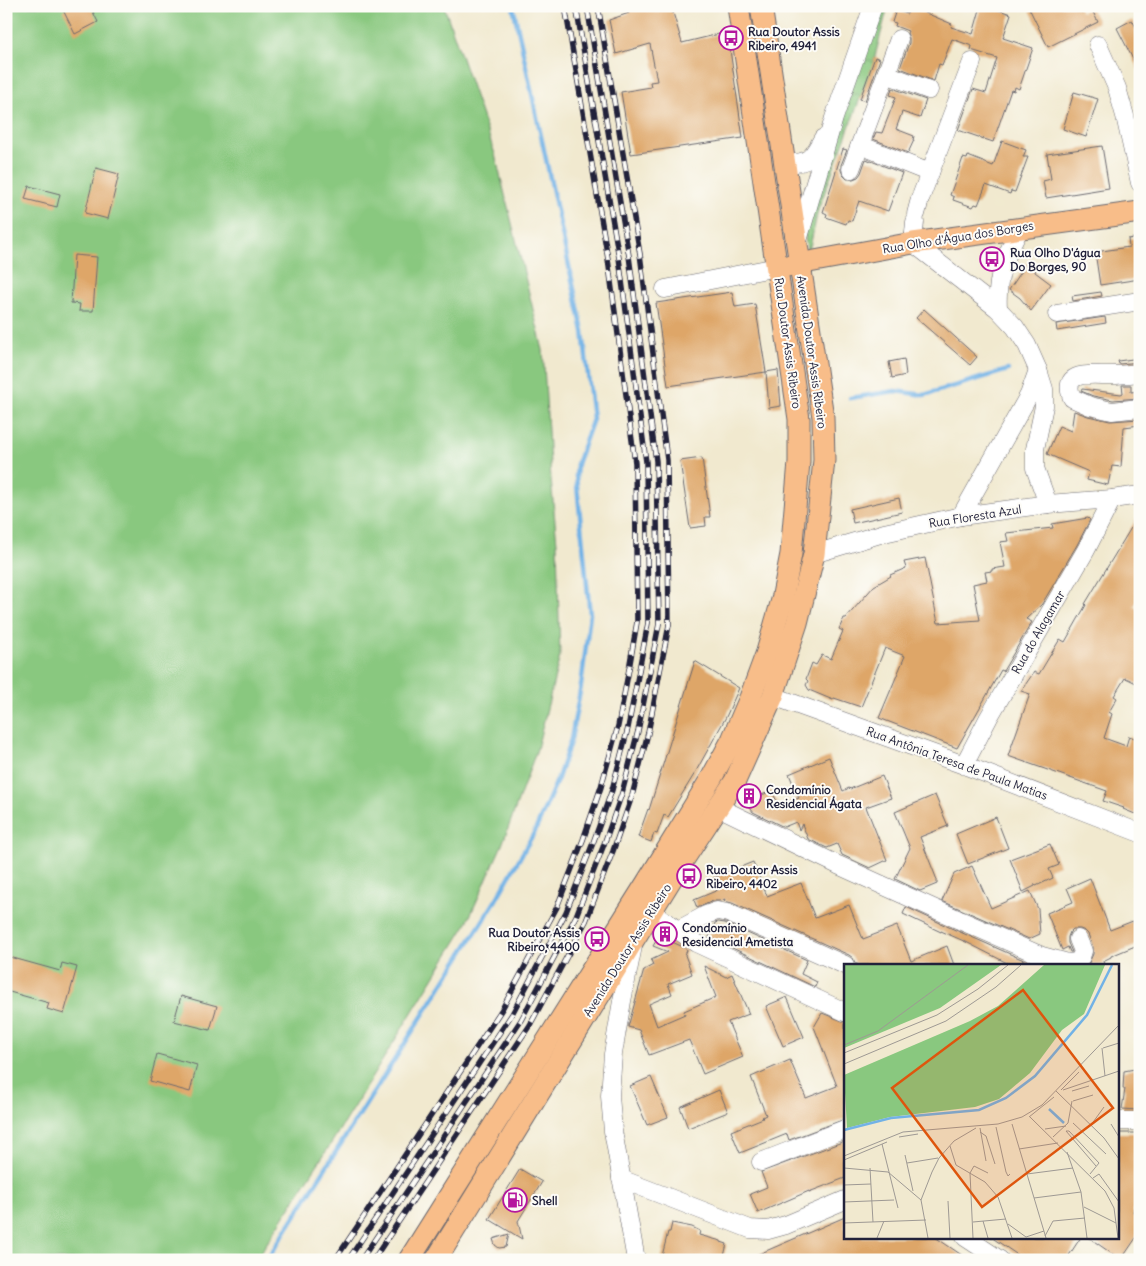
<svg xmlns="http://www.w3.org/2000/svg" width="1146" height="1266" font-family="Delius,sans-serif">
<defs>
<pattern id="park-crowns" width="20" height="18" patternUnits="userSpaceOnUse" patternTransform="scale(1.25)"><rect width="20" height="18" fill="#89c87f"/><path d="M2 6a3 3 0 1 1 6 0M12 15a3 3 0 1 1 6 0" fill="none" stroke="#70a269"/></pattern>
</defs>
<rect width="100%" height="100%" fill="#fdfcf7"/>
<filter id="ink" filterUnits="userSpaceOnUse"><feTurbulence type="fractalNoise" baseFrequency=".02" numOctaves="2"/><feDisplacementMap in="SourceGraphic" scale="10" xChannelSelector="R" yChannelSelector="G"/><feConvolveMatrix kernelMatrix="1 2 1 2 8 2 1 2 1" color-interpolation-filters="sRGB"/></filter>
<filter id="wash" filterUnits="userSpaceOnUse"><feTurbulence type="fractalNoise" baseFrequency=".0096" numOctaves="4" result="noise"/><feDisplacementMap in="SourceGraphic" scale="20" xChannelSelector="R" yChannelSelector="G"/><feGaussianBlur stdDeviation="1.12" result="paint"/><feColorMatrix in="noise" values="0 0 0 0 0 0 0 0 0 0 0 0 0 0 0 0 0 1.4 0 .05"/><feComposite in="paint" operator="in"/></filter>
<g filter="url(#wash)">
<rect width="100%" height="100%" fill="#f1e9cf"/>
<polygon fill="url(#park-crowns)" stroke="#56755d" points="880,6 888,6 873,64 818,210 808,256 801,212"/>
<polygon fill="#89c87f" stroke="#56755d" points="6,6 444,6 495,154 543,350 551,479 557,543 560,656 537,749 502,845 466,925 332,1142 256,1260 6,1260"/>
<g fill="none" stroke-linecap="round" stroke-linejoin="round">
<g stroke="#72b2e6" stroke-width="4.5">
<polyline points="850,398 895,391 924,395 1008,370"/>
<polyline points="267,1260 496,900 535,831 558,778 571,739 581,686 590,614 576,476 577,464 593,419 583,331 513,6"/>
</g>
</g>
<g id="blocks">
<g fill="#dea667">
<polygon points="70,6 90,6 98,22 75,34 63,10"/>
<polygon points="627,6 671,6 682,43 719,34 721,45 729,43 743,138 631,154 621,92 651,87 650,82 657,81 650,44 616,54 609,20 629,13"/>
<polygon points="909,6 952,24 951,27 973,34 981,6 986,6 1011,14 1003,38 1033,48 1019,89 1015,87 1014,91 1011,90 993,142 958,130 973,89 986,93 997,58 971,50 972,46 952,39 942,65 939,64 934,81 900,68 909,43 909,38 907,33 908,31 895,26 896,23 892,22 896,10 907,14"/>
<polygon points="1028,6 1078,6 1081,12 1091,8 1098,22 1048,47"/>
<polygon points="1132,20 1137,29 1140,28 1140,73 1117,28"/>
<polygon points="875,57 880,59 865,101 860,99"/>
<polygon points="892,88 926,100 920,118 902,112 896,129 914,136 913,140 914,140 908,153 873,139 876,132 882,133 896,97 890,95"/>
<polygon points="1074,92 1098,99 1086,137 1063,129"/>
<polygon points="1002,141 1026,150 1023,157 1028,157 1015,192 1011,191 1010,194 986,185 978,205 975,204 973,207 953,200 954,197 950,195 963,158 967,159 968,156 993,166"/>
<polygon points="1102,146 1109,188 1046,198 1043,181 1051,179 1047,154"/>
<polygon points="843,149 847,150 841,165 841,170 843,175 847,179 853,179 858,177 861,173 866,159 902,173 888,211 859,201 852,221 848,220 846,224 826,217 827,214 823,212"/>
<polygon points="96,168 119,174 108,219 85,213"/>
<polygon points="29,186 60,194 57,207 25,199"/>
<polygon points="1140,237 1140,279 1100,285 1095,252 1129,247 1128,239"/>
<polygon points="74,255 97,257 93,311 79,311 80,304 71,303"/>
<polygon points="1028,262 1036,269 1035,272 1051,284 1031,311 1020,298 1009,290"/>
<polygon points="732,292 735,307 755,304 766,372 668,386 656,303"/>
<polygon points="1101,292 1102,296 1073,301 1072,296"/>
<polygon points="924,309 977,357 970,365 916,318"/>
<polygon points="1105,317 1106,323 1057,331 1056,324"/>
<polygon points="1140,358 1140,362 1119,364 1118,361"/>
<polygon points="904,359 906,375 892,378 889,362"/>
<polygon points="778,370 781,406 769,408 766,372"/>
<polygon points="1122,385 1131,385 1131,392 1140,391 1140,398 1113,400 1093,396 1081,391 1082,389 1121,394 1123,393"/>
<polygon points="1074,411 1088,416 1110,421 1140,419 1140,425 1124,427 1121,467 1112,466 1108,485 1087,480 1089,472 1047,454 1059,426 1071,431"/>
<polygon points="702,458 710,517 705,517 706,526 690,528 680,461"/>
<polygon points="899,498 902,512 853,523 850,509"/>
<polygon points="1140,513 1140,597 1134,606 1140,609 1140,685 1128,679 1125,678 1114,696 1117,698 1109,712 1112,714 1104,738 1126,746 1129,736 1140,740 1140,815 1136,813 1135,814 1123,809 1124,808 1103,801 1107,791 1008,756 1030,694 1021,691 1034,672 1039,674 1060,639 1065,642 1086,605 1085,604"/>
<polygon points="1088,518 1090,520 1077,545 1042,604 1026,619 1032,622 1003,671 1001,670 957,748 879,718 905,656 885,648 861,707 834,698 833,700 809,690 806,685 808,681 806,679 812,663 816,665 822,655 831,659 843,631 839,629 844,618 846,618 874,586 891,576 890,575 906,568 904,562 925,558 938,623 980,620 973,584 987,581 985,572 992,571 992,569 1005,567 1000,542 1008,541 1006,533 1053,528 1052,524"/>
<polygon points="695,661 739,688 726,717 695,773 668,817 664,815 657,834 654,833 651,842 638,837 648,809 649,810"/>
<polygon points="829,757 843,791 849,788 850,789 882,776 891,798 866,807 887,860 870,868 842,855 837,844 827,848 808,839 802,824 799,830 796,822 784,827 753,812 746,801 772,791 779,806 799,798 789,774"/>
<polygon points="935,795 948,826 920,837 937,880 937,884 920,891 895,879 910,848 895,812"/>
<polygon points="996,817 1008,848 968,864 956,834"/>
<polygon points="1050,844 1059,865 1049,869 1053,878 1036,886 1035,884 1035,886 1023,892 1010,859"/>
<polygon points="753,862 767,896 801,883 815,918 849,905 863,939 897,926 911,961 947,946 954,965 859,965 855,963 853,958 849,955 732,903 724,901 725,899 721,901 713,901 697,908 694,900 718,890 713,878"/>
<polygon points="972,866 991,908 1030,891 1038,909 1040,934 1029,939 942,901 954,874"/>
<polygon points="1090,878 1110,930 1133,921 1140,936 1140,944 1111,956 1111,957 1103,961 1104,965 1088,965 1093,954 1093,947 1088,934 1085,931 1080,929 1073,929 1070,932 1068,937 1068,943 1072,952 1070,952 1068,947 1062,950 1047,913 1073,902 1067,888"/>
<polygon points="906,907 951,928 1035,965 1011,965 966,942 941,931 941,932 903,914"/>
<polygon points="718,922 725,923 807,960 801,974 817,982 815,987 709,937 715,923"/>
<polygon points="659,936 681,946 687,950 685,955 692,974 668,984 672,994 649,1004 657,1026 685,1014 684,1011 716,997 704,966 726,977 732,974 749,1014 728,1022 743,1057 703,1074 689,1040 649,1055 639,1030 628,1027 644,970 653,965 651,960 668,952 653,946"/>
<polygon points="6,956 60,971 62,963 77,967 64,1014 47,1009 49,1003 6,991"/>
<polygon points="181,996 217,1006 210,1030 174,1021"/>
<polygon points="787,997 804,1037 783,1046 766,1006"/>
<polygon points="822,1013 845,1022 845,1119 789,1140 787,1134 740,1153 731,1131 763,1118 762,1117 766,1115 751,1077 790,1060 806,1098 837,1086 818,1037 814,1027"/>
<polygon points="157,1054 197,1065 190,1092 150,1081"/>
<polygon points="1140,1068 1140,1110 1122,1109 1125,1089 1123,1089 1124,1071"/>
<polygon points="651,1077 668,1117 647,1125 630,1086"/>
<polygon points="719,1090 728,1112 688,1128 680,1107"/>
<polygon points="1117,1133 1140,1133 1140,1185 1133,1212 1140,1216 1140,1232 1121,1260 1088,1237 1117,1237"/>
<polygon points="845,1141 845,1178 809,1192 809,1191 758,1213 750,1194 767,1187 761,1172"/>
<polygon points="520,1169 542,1182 518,1221 522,1239 489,1219"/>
<polygon points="845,1217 845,1237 935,1237 969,1260 745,1260"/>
<polygon points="672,1223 692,1227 700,1231 699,1235 721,1241 721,1242 727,1244 723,1260 661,1260 668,1232 670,1232"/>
<polygon points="509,1234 506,1247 499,1248 495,1245 493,1239"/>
<polygon points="991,1237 1081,1237 1066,1260 1025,1260"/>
</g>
</g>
</g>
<g filter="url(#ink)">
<use href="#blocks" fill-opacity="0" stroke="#6a686f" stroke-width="1"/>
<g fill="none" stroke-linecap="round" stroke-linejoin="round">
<g stroke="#6a686f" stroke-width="19">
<g id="minor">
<polyline points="1098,45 1117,88 1125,116 1140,183"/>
<polyline points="886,74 929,90"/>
<polyline points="860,145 930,173"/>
<path d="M786 164C809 163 812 159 823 138"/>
<polyline points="851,169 899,39"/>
<polyline points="916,214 920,199 972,62"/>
<polyline points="915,222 913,243 998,309 1015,327 1027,345 1038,370 1044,389 1044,406 1035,449 1035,468 1048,504"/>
<polyline points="797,244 834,118 873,6"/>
<polyline points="665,289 777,267"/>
<path d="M998 309C996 274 1005 258 1020 228"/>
<polyline points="1057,314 1140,301"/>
<path d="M1140 373C1130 374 1121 375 1112 375 1095 376 1060 368 1072 398L1090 406 1112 411 1140 408"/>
<polyline points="961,516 1029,395 1038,370"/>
<polyline points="814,554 884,533 961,516 1048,504 1112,499 1140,495"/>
<polyline points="773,696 964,765 1140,833"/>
<polyline points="964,765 989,717 1086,550 1112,499"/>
<polyline points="718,807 838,865 955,918 1042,956 1068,963 1077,962 1081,957 1083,951 1078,939"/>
<polyline points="651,911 696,943 845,1012"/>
<polyline points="678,930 706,915 717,911 728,913 845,965"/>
<polyline points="633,946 622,1001 613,1054 610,1096 613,1131 636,1260"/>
<polyline points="1117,1121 1140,1121"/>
<polyline points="761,1162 845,1129"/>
<polyline points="621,1179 750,1229 768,1230 786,1225 845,1200"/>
<polyline points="965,1237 1000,1260"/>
</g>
</g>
<g stroke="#6a686f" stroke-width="23">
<g id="major">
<polyline points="787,266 913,243 1140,212"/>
<polyline points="409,1260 646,884 712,777 732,740 750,698 767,652 782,600 791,554 799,462 799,419 738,6"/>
<polyline points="436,1260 678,868 735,781 773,696 797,623 814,554 824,460 823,417 761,6"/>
</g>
</g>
<use href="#minor" stroke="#fff" stroke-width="18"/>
<use href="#major" stroke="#f8bd89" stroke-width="21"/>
<g stroke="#22223b" stroke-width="5.5">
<g id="rail">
<polyline points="335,1260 502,1009 557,907 583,840 601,787 618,726 629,669 637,622 635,463 608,259 565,6"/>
<polyline points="348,1260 512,1014 566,912 593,843 612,790 628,728 648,623 646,462 619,258 576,6"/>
<polyline points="361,1260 521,1020 576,916 603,847 622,793 638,731 659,624 656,461 629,256 587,6"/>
<polyline points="373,1260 530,1025 586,921 613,851 632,796 648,733 669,625 667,460 640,254 598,6"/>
</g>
</g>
<use href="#rail" stroke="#fdfcf7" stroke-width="4" stroke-dasharray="11" stroke-linecap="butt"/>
</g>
</g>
<defs>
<g id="bus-ring" transform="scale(1.25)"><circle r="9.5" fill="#fdfcf7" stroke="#b5179e" stroke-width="1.5"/><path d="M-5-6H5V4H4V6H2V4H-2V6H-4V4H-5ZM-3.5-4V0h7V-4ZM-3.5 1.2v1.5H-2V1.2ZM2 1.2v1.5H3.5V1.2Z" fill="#b5179e"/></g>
<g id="building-ring" transform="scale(1.25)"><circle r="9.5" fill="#fdfcf7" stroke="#b5179e" stroke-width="1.5"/><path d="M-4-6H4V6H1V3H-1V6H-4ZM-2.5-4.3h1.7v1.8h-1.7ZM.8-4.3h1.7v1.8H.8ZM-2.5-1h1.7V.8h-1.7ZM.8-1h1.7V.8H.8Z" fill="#b5179e"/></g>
<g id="fuel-ring" transform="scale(1.25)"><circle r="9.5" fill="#fdfcf7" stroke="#b5179e" stroke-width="1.5"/><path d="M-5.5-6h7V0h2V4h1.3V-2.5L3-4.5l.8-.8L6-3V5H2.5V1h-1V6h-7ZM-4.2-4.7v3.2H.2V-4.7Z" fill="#b5179e"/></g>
</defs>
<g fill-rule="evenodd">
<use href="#bus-ring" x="731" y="38"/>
<use href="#bus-ring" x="992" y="259"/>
<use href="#building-ring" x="749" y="796"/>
<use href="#bus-ring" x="689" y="876"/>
<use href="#building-ring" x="665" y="934"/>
<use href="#bus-ring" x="597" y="939"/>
<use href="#fuel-ring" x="515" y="1200"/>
</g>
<g text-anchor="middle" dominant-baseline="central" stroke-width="4" stroke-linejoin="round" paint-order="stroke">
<g font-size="12" font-weight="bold" fill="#22223b" stroke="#fdfcf7" text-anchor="start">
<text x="748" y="31">Rua Doutor Assis<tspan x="748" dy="14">Ribeiro, 4941</tspan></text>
<text x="1010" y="252">Rua Olho D'água<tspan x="1010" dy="14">Do Borges, 90</tspan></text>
<text x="766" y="789">Condomínio<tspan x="766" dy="14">Residencial Ágata</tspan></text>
<text x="706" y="869">Rua Doutor Assis<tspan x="706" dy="14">Ribeiro, 4402</tspan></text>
<text x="682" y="927">Condomínio<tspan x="682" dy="14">Residencial Ametista</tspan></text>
<text x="580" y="932" text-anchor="end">Rua Doutor Assis<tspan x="580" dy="14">Ribeiro, 4400</tspan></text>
<text x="532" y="1200">Shell</text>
</g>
<g font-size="12" fill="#22223b" stroke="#fdfcf7">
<text transform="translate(958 237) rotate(-9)">Rua Olho d'Água dos Borges</text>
<text transform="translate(788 343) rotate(82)">Rua Doutor Assis Ribeiro</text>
<text transform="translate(812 352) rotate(82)">Avenida Doutor Assis Ribeiro</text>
<text transform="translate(975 516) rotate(-9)">Rua Floresta Azul</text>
<text transform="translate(1038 632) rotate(-60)">Rua do Alagamar</text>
<text transform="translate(957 763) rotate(20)">Rua Antônia Teresa de Paula Matias</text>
<text transform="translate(627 950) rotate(-58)">Avenida Doutor Assis Ribeiro</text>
</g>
</g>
<g transform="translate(844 964)">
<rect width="275" height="275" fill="#f1e9cf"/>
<path d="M0 1H157L96 44 0 84Z" fill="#89c87f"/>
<path d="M200 1H261L240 50 218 66 186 109 167 125 155 135 131 143 46 153 3 164 0 111 126 57 154 42Z" fill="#89c87f"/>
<path fill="none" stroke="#72b2e6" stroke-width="2.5" d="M205 145 220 159M0 166 47 154 135 146 162 134 191 112 243 51 268 1"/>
<path fill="none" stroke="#9e9994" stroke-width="1" d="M0 81 34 67 124 1M258 84 261 112M259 84 275 79M0 89 93 51 134 25 164 1M0 100 102 57 152 23 177 1M217 126 235 108M219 126 275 107M212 127 260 174 275 195M228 127 245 122M229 137 249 131M185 153 210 133M186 153 261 227 270 244 274 274M229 159 262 190M168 160 202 274M267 160 275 173M247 161 260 143M152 163 162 208 164 212 166 210M136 164 142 197M201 165 222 162M222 167H225L255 199 246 210M222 167 252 202M136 168 142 172 151 200M55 173 74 170M209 173 224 159 228 137M38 180 54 244M106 182 112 201 141 218 154 233 168 274M175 185 214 179M223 188 237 228 243 274M61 191 69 227M0 192 59 168 154 160 178 153 198 141 275 61M0 196 43 178M63 199 94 194M0 204 44 208 77 236M26 204 29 258M183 210 229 204M249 214 255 210 275 238M0 221 27 220M190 234 237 228M104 237 106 274M0 238 50 236M240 243 272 259M139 257 144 274M129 258 162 255M0 259 82 256M164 260 182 273 200 267M201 272 209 257 241 254M33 274 40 257M84 274 77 236 88 208 95 194 110 177 132 164M129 274 126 209 130 202 144 209"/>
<path fill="#de560e" fill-opacity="0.15" stroke="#de560e" stroke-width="2.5" d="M179 26 269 144 138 243 48 124Z"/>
<rect width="275" height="275" fill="none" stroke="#22223b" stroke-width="2.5"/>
</g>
<rect width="1146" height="1266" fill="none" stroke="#fdfcf7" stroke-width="25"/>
</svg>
